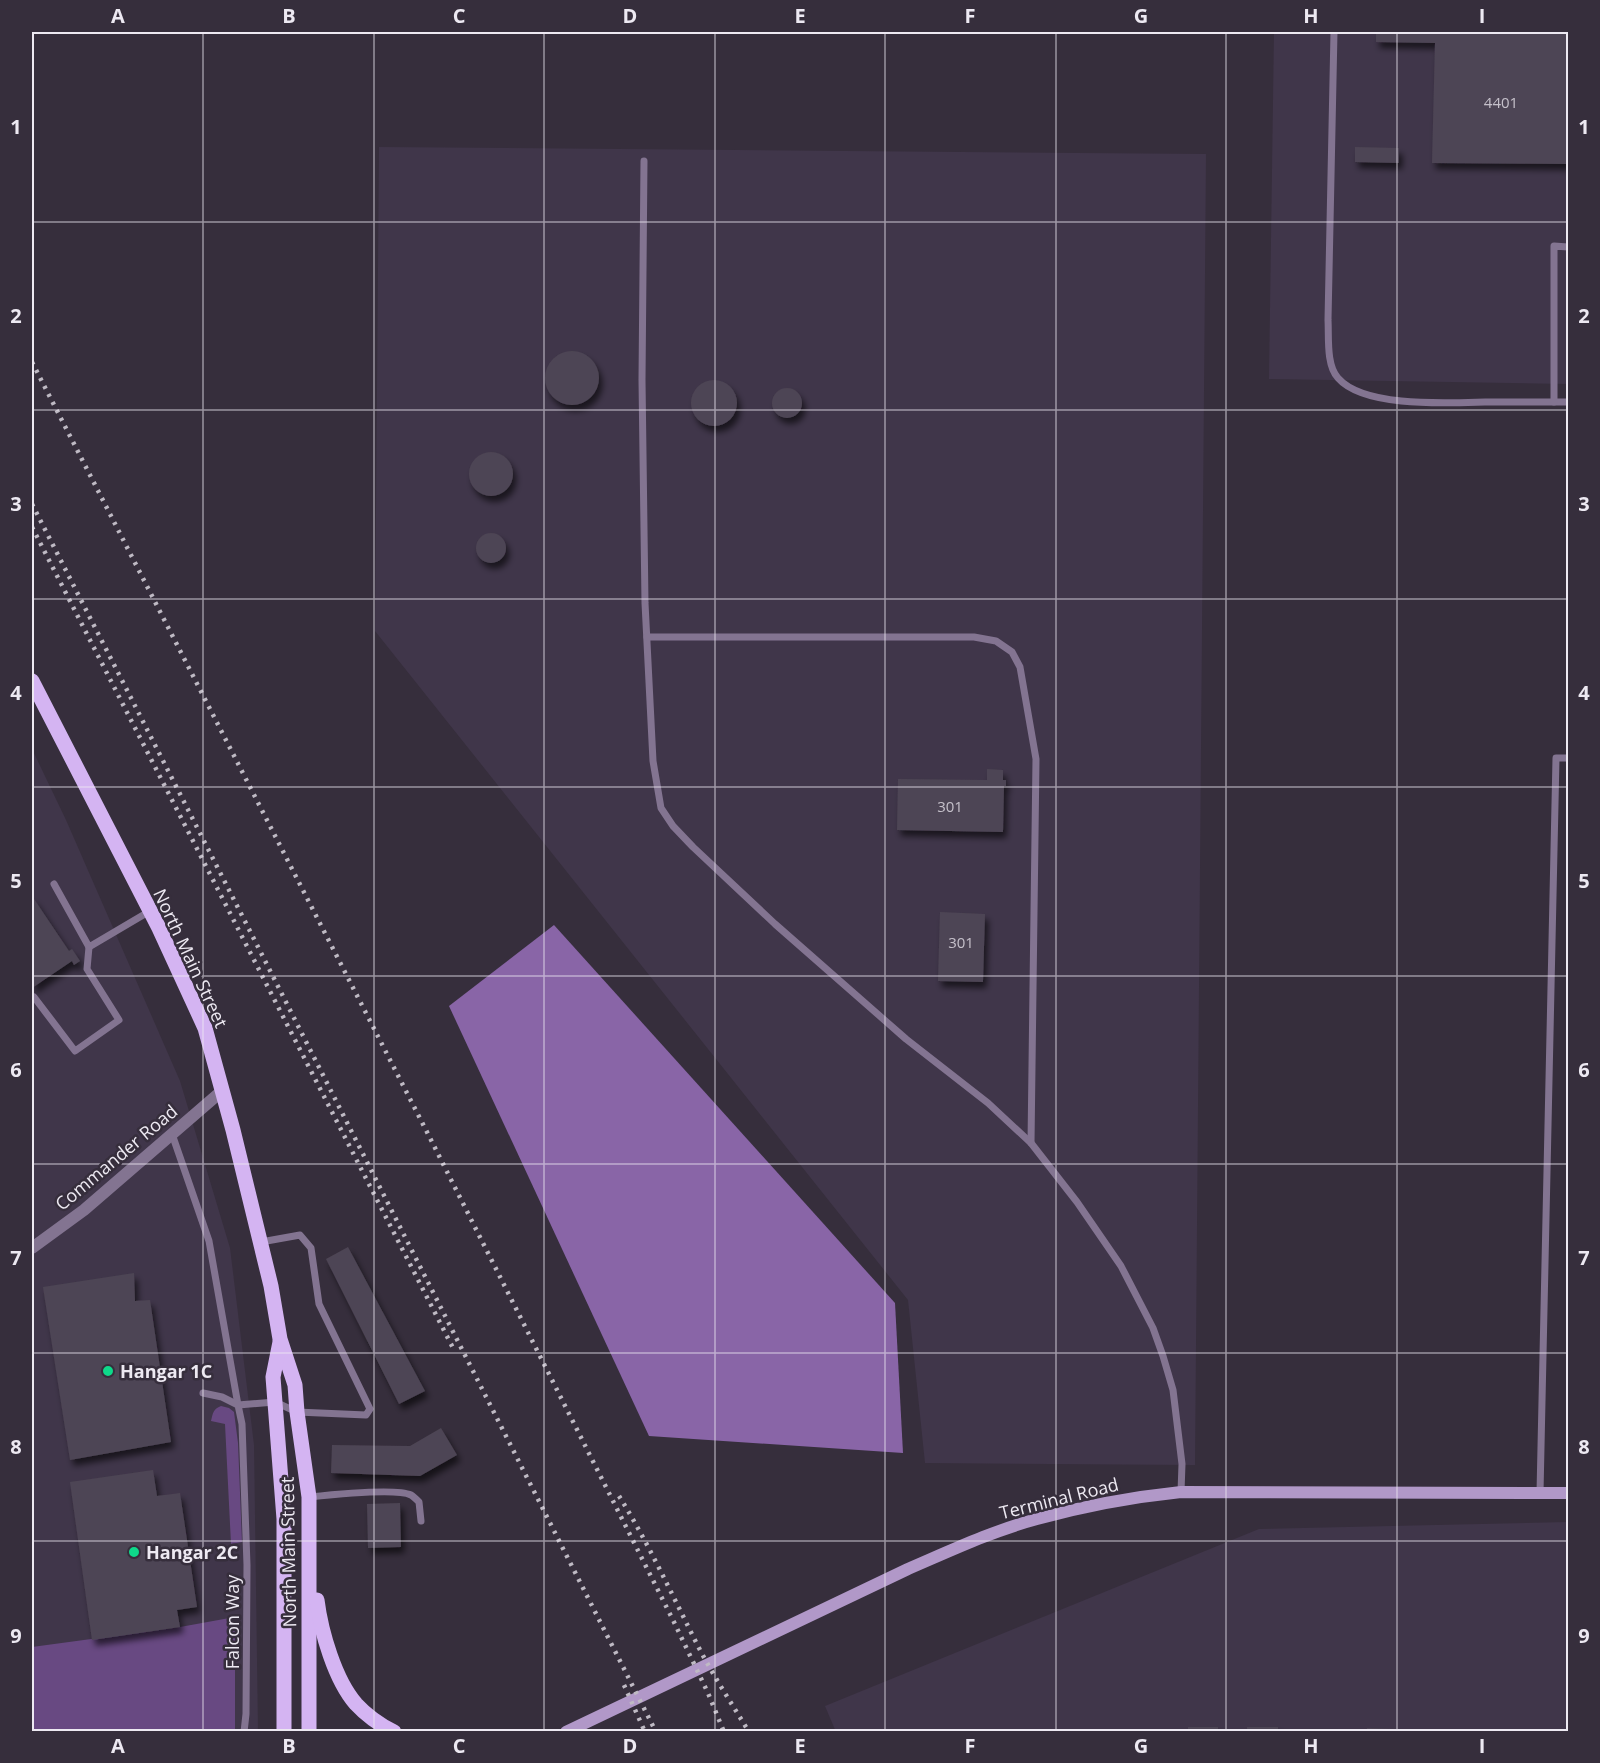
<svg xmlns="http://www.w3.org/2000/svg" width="1600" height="1763" font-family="'Open Sans',sans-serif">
<defs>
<filter id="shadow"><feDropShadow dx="3.5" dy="6" stdDeviation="3" flood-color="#0009"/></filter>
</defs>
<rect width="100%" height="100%" fill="#362e3c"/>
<g fill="#40364a">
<polygon points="1274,32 1568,32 1568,384 1269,379"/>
<polygon points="379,147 1206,154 1195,1465 925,1463 908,1300 375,631"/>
<polygon points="32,749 66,820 180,1081 230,1248 254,1445 258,1731 32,1731"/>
<polygon points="1568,1522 1568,1731 836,1732 825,1706 1259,1529"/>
</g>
<g fill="#684982">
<path d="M221 1406 229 1408 234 1412 238 1443 242 1542 231 1544 225 1424 211 1421C213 1413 213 1409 221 1406Z"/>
<polygon points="235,1617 235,1731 32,1731 32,1647 180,1627"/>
</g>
<polygon fill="#8965a7" points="554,925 895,1303 903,1453 649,1436 449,1006"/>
<g fill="#4d4554" filter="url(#shadow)">
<polygon points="1376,32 1568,32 1568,164 1432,163 1435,43 1376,42"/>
<polygon points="1355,147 1399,148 1399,163 1355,162"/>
<circle cx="572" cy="378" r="27"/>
<circle cx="714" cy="403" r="23"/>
<circle cx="787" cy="403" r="15"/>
<circle cx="491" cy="474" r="22"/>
<circle cx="491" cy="548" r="15"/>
<polygon points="987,769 1003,770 1003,780 1006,780 1006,786 1004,786 1003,832 897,830 898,779 987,780"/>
<polygon points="32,896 69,951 72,949 80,961 74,965 72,961 32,988"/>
<polygon points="940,912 985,914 983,982 938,981"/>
<polygon points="348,1247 425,1391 399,1404 326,1259"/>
<polygon points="134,1273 135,1301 150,1300 171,1442 70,1460 43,1287"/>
<polygon points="441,1428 457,1455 420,1476 331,1473 332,1445 410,1446"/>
<polygon points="153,1470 157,1496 180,1493 197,1607 177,1610 180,1627 92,1640 70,1482"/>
<polygon points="400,1503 401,1547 368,1548 367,1504"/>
<rect x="1188" y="1727" width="30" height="5"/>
<rect x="1247" y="1727" width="31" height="5"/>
<polygon points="1367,1728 1397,1729 1397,1732 1367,1732"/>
<rect x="1305" y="1729" width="30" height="3"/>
</g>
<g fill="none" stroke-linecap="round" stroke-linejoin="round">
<g stroke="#837491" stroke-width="7">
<path d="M1334 32 1328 320C1329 337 1326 365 1338 378 1364 408 1448 403 1485 402 1513 402 1541 402 1568 402"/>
<polyline points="644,161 642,380 645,603 653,761 661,808 673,826 693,847 775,924 906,1039 988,1103 1031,1143 1077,1202 1121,1266 1153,1328 1163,1356 1173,1390 1182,1464 1181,1492"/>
<polyline points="1554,402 1554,246 1568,247"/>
<polyline points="647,637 974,637 996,641 1012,652 1020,667 1036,759 1031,1143"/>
<polyline points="54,884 89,947 150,911"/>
<polyline points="34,997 75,1051 119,1020 87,969 89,947"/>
<polyline points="172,1134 209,1241 238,1405 275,1402 297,1412 366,1415 370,1409 319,1304 311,1248 300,1235 261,1242"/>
<polyline points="203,1393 222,1397 238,1405 242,1424 247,1565 246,1714 244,1732"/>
<polyline points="1540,1493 1556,758 1568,758"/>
<path d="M309 1497C328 1495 396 1488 411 1495 414 1497 416 1499 419 1502L421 1521"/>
</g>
<polyline stroke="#837491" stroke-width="12" points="32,1248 84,1210 223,1090"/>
<path stroke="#b198c8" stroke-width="12" d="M566 1732 908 1569C950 1551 992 1531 1037 1519 1084 1506 1133 1497 1181 1492L1568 1493"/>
<g stroke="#d4b4f2" stroke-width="15">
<polyline points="32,681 159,928 205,1028 233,1130 271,1286 280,1339 295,1385 297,1412 309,1497 309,1732"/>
<polyline points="280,1342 273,1377 284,1519 284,1732"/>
<path d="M317 1600C321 1632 335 1680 356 1704 367 1716 380 1725 394 1732"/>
</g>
<g stroke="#bfbac4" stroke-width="4.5" stroke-dasharray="3 6" stroke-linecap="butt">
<polyline points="32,362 427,1132 673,1620 708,1693 724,1732"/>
<polyline points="32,504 254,939 656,1732"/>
<polyline points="32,527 453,1348"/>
<path d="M619 1496C649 1544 673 1597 699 1648 714 1677 732 1704 749 1732"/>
<polyline points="624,1685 645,1732"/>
</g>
</g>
<path fill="none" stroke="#ede9f2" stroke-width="1.5" stroke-opacity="0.55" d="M203 32V1732M374 32V1732M544 32V1732M715 32V1732M885 32V1732M1056 32V1732M1226 32V1732M1397 32V1732M32 222H1568M32 410H1568M32 599H1568M32 787H1568M32 976H1568M32 1164H1568M32 1353H1568M32 1541H1568"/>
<g fill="#0ed98a" stroke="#362e3c" stroke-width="2">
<circle cx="108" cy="1371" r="6"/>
<circle cx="134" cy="1552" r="6"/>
</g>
<g text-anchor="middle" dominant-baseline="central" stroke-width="5" stroke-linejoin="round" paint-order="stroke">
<g font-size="15" fill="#c5c0ca">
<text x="1501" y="102">4401</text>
<text x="950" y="806">301</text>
<text x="961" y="942">301</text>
</g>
<g font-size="18" fill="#ede9f2" stroke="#362e3c">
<text transform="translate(191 958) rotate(65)">North Main Street</text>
<text transform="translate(116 1157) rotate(-40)">Commander Road</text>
<text transform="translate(1059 1498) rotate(-14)">Terminal Road</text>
<text transform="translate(288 1552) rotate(-91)">North Main Street</text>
<text transform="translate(232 1622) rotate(-90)">Falcon Way</text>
</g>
<g font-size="18" font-weight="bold" fill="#ede9f2" stroke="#362e3c" text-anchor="start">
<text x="120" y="1371">Hangar 1C</text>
<text x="146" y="1552">Hangar 2C</text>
</g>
</g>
<rect width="1600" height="1763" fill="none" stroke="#362e3c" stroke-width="66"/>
<rect x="33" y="33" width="1534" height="1697" fill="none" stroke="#ede9f2" stroke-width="2"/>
<g font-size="20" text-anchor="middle" font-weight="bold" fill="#ede9f2">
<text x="118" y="23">A</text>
<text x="289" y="23">B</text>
<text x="459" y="23">C</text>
<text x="630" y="23">D</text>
<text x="800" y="23">E</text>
<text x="970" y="23">F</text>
<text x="1141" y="23">G</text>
<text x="1311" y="23">H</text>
<text x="1482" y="23">I</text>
<text x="16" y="134">1</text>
<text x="1584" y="134">1</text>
<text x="16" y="323">2</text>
<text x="1584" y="323">2</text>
<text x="16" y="511">3</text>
<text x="1584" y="511">3</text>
<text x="16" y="700">4</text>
<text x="1584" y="700">4</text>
<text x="16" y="888">5</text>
<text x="1584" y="888">5</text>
<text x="16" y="1077">6</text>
<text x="1584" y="1077">6</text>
<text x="16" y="1265">7</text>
<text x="1584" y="1265">7</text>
<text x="16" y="1454">8</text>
<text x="1584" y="1454">8</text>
<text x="16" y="1643">9</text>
<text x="1584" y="1643">9</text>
<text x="118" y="1753">A</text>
<text x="289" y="1753">B</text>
<text x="459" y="1753">C</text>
<text x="630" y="1753">D</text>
<text x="800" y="1753">E</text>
<text x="970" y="1753">F</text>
<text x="1141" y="1753">G</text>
<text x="1311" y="1753">H</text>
<text x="1482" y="1753">I</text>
</g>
</svg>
